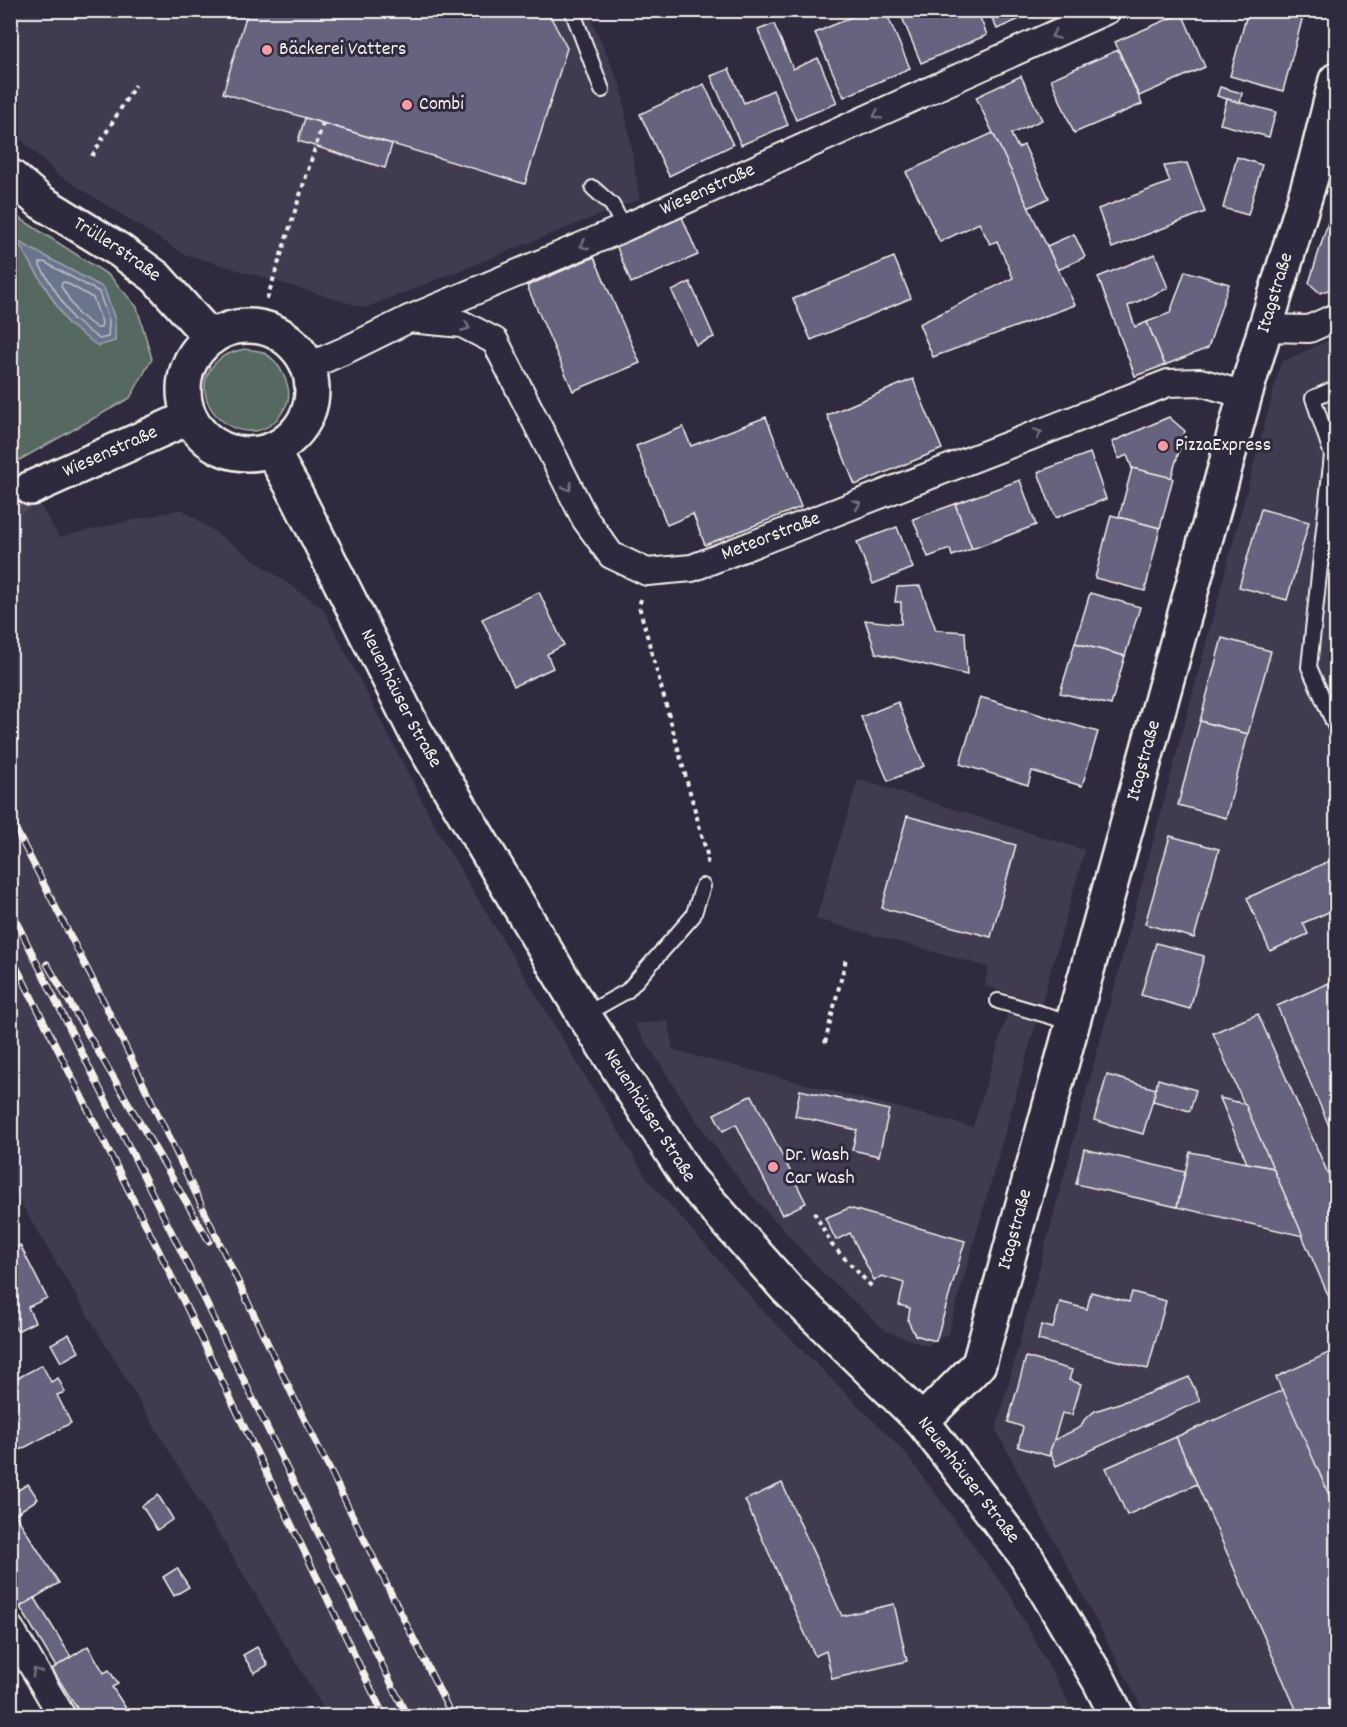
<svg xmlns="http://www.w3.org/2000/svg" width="1347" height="1727" font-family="Dekko,sans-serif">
<rect width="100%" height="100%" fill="#2f2a3d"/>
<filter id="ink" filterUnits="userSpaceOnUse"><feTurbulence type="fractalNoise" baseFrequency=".0167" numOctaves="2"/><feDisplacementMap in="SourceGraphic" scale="12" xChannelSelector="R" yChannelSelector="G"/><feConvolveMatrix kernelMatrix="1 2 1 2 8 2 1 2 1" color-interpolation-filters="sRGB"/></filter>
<g filter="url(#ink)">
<g fill="#3f3b50">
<polygon points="10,11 588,11 621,87 640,199 365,308 184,254 57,174 11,130"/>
<polygon points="1336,337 1336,1716 1146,1716 996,1430 1281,362"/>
<polygon points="10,453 59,537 182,509 323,608 443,841 648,1180 764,1312 903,1450 1010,1595 1076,1716 328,1716 11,1187"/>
<polygon points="858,779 1085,850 948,1334 927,1346 886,1331 821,1271 748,1191 706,1135 634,1024 668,1021 673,1050 973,1127 1013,995 985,986 988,967 816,919"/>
</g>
<g fill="#576961" stroke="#a6ada4" stroke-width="1.5">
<polygon points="10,212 110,276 137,307 152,359 130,398 16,462 10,452"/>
<path d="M244 349C249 350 257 350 262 352 279 359 295 389 286 406 253 470 169 397 222 357 228 353 237 351 244 349Z"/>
</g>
<polygon fill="#69748c" stroke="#a1a6b1" stroke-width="1.5" points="17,241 104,288 115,320 115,341 98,346 68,324"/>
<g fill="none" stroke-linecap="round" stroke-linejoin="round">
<g stroke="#bcbfc3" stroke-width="1.5">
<polygon points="44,262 99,292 109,321 108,337 99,339 73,319 40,266 40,263"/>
<polygon points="65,282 93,298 102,322 101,328 97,328 78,314 61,286 62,283"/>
</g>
</g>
<g fill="#65637e" stroke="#f4f1e8" stroke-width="1.5">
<polygon points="248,10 547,10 567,48 525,184 223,93"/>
<polygon points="867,10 885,10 910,68 844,97 815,33"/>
<polygon points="899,10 977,10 987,35 921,63"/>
<polygon points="988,10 1040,10 997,29"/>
<polygon points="1248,10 1281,10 1303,16 1283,91 1230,76"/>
<polygon points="1182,13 1205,67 1139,96 1115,42"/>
<polygon points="774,24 793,69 818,58 837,103 796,120 758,30"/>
<polygon points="1118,50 1142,104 1074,133 1051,79"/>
<polygon points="729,69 744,103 773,90 788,125 741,145 711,76"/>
<polygon points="1021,76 1042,120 1011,134 1018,148 1024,145 1049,198 1028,208 976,97"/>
<polygon points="704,84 733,145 669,176 640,114"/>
<polygon points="1220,87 1242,93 1240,103 1217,96"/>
<polygon points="1227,99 1276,112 1269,137 1220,124"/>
<polygon points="305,118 392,144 385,168 298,141"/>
<polygon points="993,133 1075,305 933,357 919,324 1013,278 997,241 990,244 979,223 940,242 906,172"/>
<polygon points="1237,157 1262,165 1248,215 1223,208"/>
<polygon points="1187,163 1205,212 1112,248 1098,209 1170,182 1164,166"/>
<polygon points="682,217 698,255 631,283 616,245"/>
<polygon points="1329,219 1336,221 1336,287 1320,293 1309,283"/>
<polygon points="1074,234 1085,257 1058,270 1047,246"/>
<polygon points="1155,254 1168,288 1128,306 1135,327 1147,322 1165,365 1135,376 1098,277"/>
<polygon points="594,257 640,363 573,391 527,286"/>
<polygon points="894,257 911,298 811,340 793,299"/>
<polygon points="1185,271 1229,284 1208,348 1165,365 1147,322 1170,313"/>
<polygon points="690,282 714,337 696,345 672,291"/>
<polygon points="913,379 942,449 855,485 827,415"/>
<polygon points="766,417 801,507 705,545 693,514 667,525 636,446 683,427 691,446"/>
<polygon points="1169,417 1185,431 1171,478 1132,468 1127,455 1119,459 1112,442"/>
<polygon points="1090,453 1106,499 1055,518 1038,472"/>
<polygon points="1132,468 1173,478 1160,528 1119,517"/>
<polygon points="1020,480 1036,525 972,549 955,504"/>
<polygon points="955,504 972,549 952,556 950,549 928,557 913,519"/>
<polygon points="1261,509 1309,522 1287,600 1239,587"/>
<polygon points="1111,515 1160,528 1145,591 1095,578"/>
<polygon points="897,527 913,568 873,584 857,542"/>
<polygon points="920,586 936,630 965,632 967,675 876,653 865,620 901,624 901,602 895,602 897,587"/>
<polygon points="539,592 564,645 547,654 553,668 514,686 482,619"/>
<polygon points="1090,593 1140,607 1125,656 1075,643"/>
<polygon points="1222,638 1271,651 1248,734 1200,721"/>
<polygon points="1075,643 1125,656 1111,705 1060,693"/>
<polygon points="980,697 1098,732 1082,786 1032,771 1028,785 960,764"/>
<polygon points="898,702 924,766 888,781 861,717"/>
<polygon points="1200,721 1248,734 1226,818 1178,805"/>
<polygon points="907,816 1016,845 991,937 882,908"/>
<polygon points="1170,836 1219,849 1194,938 1145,924"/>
<polygon points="1336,858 1336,909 1303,923 1308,934 1270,951 1247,898"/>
<polygon points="1156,943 1204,956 1190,1009 1141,995"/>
<polygon points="1336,980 1336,1142 1277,1006"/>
<polygon points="1258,1014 1336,1192 1336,1313 1213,1033"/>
<polygon points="1107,1075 1156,1089 1143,1134 1094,1120"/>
<polygon points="1158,1079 1196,1090 1190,1111 1153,1101"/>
<polygon points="800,1090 889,1110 879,1156 852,1150 857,1130 795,1116"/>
<polygon points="752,1095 806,1203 782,1215 736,1124 723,1131 714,1114"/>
<polygon points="1220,1098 1245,1104 1273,1168 1247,1163"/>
<polygon points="1084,1149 1185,1172 1177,1207 1076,1184"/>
<polygon points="1190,1152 1273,1168 1303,1236 1177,1207"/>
<polygon points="849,1208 965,1241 936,1341 915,1335 908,1321 910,1308 899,1305 904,1283 882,1276 874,1280 850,1233 836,1240 825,1218"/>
<polygon points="20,1245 47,1298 28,1307 35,1322 17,1331 10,1318 10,1250"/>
<polygon points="1091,1292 1129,1302 1132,1292 1166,1301 1148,1369 1038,1340 1041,1325 1053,1328 1060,1302 1087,1309"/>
<polygon points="69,1334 79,1352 61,1362 51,1344"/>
<polygon points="1335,1350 1336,1353 1336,1511 1276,1377"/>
<polygon points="1026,1357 1072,1370 1069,1380 1081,1384 1072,1415 1062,1413 1049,1456 1018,1447 1023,1427 1008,1422"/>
<polygon points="42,1365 51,1382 58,1378 65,1392 57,1395 71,1423 20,1450 10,1431 10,1373 14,1380"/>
<polygon points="1189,1377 1200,1401 1056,1466 1050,1451 1054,1440 1081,1427 1084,1420 1095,1411 1150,1393"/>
<polygon points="1283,1390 1336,1511 1336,1716 1299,1716 1176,1437"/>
<polygon points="1176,1437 1197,1484 1127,1515 1106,1468"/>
<polygon points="782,1483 842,1616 894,1604 907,1661 832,1679 826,1651 815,1656 745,1500"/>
<polygon points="28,1484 38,1499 15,1514 59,1583 18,1608 10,1596 10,1495"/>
<polygon points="158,1495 173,1519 157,1530 142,1506"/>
<polygon points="177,1568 189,1587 174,1596 163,1577"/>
<polygon points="35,1598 71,1657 56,1667 20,1607"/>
<polygon points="88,1646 104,1673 109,1670 118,1684 112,1687 131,1716 82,1716 52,1669"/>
<polygon points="257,1647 268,1665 254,1673 243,1655"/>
</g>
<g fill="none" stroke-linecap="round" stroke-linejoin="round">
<polyline stroke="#4d4857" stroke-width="33" stroke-dasharray="33 16" stroke-linecap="butt" points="10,501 31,488"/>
<g stroke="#f4f1e8" stroke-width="18">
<g id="service">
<polyline points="572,10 602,90"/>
<polyline points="593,188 612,205 624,228"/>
<polyline points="1336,388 1313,398 1332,455 1309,667 1336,728"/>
<polyline points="998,1001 1073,1023"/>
<polyline points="584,1015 627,991 693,916 703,886"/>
</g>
</g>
<g stroke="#f4f1e8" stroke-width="30">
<g id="minor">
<path id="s1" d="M409 319 462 324 495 341 585 519 611 555 647 572 692 568 1168 383 1200 382 1245 395"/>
<polyline points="1264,328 1309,329 1336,317"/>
<path id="s2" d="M309 366 346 350 409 319 624 228 1108 10"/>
<polyline points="10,1628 62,1716"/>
</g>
</g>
<g stroke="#f4f1e8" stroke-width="38">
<g id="tertiary">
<path id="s3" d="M10 176 41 202 119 250 156 277 211 338"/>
<circle cx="248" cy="390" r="64"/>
<path id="s4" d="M272 451 293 488 414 729 584 1015 689 1179 787 1289 922 1421 1025 1555 1100 1682 1117 1716"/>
<path id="s5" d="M31 488 190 417"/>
<path id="s6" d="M922 1421 979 1364 1245 395 1315 164 1336 80"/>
</g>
</g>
<g stroke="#f4f1e8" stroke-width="4" stroke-dasharray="4.5 4.5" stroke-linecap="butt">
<polyline points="92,156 135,85"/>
<polyline points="267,299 323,123"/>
<polyline points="641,599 639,606 708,858 706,867"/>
<polyline points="825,1043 846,959"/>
<polyline points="814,1212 832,1245 872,1287"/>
</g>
<use href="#service" stroke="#2f2a3d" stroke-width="14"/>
<use href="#minor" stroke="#2f2a3d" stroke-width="26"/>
<use href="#tertiary" stroke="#2f2a3d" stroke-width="33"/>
<g stroke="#f4f1e8" stroke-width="7">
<g id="rail">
<polyline points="10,818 102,998 292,1394 452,1716"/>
<polyline points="10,909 186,1261 407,1716"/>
<polyline points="10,954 164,1261 384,1716"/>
<polyline points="47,964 209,1241"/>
</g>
</g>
<use href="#rail" stroke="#2f2a3d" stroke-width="4.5" stroke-dasharray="14" stroke-linecap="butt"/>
</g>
<defs><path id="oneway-chevron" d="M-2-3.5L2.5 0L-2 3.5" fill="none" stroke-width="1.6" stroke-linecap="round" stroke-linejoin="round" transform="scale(1.5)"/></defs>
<g stroke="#747079">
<use href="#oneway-chevron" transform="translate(1055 35) rotate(156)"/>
<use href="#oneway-chevron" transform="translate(877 115) rotate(156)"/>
<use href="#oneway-chevron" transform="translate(584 245) rotate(157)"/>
<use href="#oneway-chevron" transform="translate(466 327) rotate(22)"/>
<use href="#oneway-chevron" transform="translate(1038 433) rotate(-21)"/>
<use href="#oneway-chevron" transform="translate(568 487) rotate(63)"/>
<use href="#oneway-chevron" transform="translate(857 504) rotate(-21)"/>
<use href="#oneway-chevron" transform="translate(36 1672) rotate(-120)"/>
</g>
</g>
<g fill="#ff9aa2" stroke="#2f2a3d" stroke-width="2">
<circle cx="267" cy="50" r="6"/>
<circle cx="407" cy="105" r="6"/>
<circle cx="1163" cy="446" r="6"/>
<circle cx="773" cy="1167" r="6"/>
</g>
<g text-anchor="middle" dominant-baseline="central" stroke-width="6" stroke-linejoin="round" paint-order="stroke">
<g font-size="20" fill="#f4f1e8" stroke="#2f2a3d" text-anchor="start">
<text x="279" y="50">Bäckerei Vatters</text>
<text x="419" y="105">Combi</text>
<text x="1175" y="446">PizzaExpress</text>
<text x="785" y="1156">Dr. Wash<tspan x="785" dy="23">Car Wash</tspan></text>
</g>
<g font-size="20" fill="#f4f1e8" stroke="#2f2a3d">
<text stroke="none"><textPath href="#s2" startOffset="436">Wiesenstraße</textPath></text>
<text stroke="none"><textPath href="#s3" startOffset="130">Trüllerstraße</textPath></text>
<text stroke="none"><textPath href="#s6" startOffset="1192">Itagstraße</textPath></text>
<text stroke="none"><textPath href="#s5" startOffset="87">Wiesenstraße</textPath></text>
<text stroke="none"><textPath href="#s1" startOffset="504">Meteorstraße</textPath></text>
<text stroke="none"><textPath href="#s4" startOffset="279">Neuenhäuser Straße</textPath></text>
<text stroke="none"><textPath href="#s6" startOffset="706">Itagstraße</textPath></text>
<text stroke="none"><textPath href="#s4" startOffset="765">Neuenhäuser Straße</textPath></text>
<text stroke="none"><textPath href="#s6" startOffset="220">Itagstraße</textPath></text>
<text stroke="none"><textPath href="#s4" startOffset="1251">Neuenhäuser Straße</textPath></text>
</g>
</g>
<rect width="1347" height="1727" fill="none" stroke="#2f2a3d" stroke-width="36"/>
<rect x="18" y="18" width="1311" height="1691" fill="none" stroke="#f4f1e8" stroke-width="2" filter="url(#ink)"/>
</svg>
